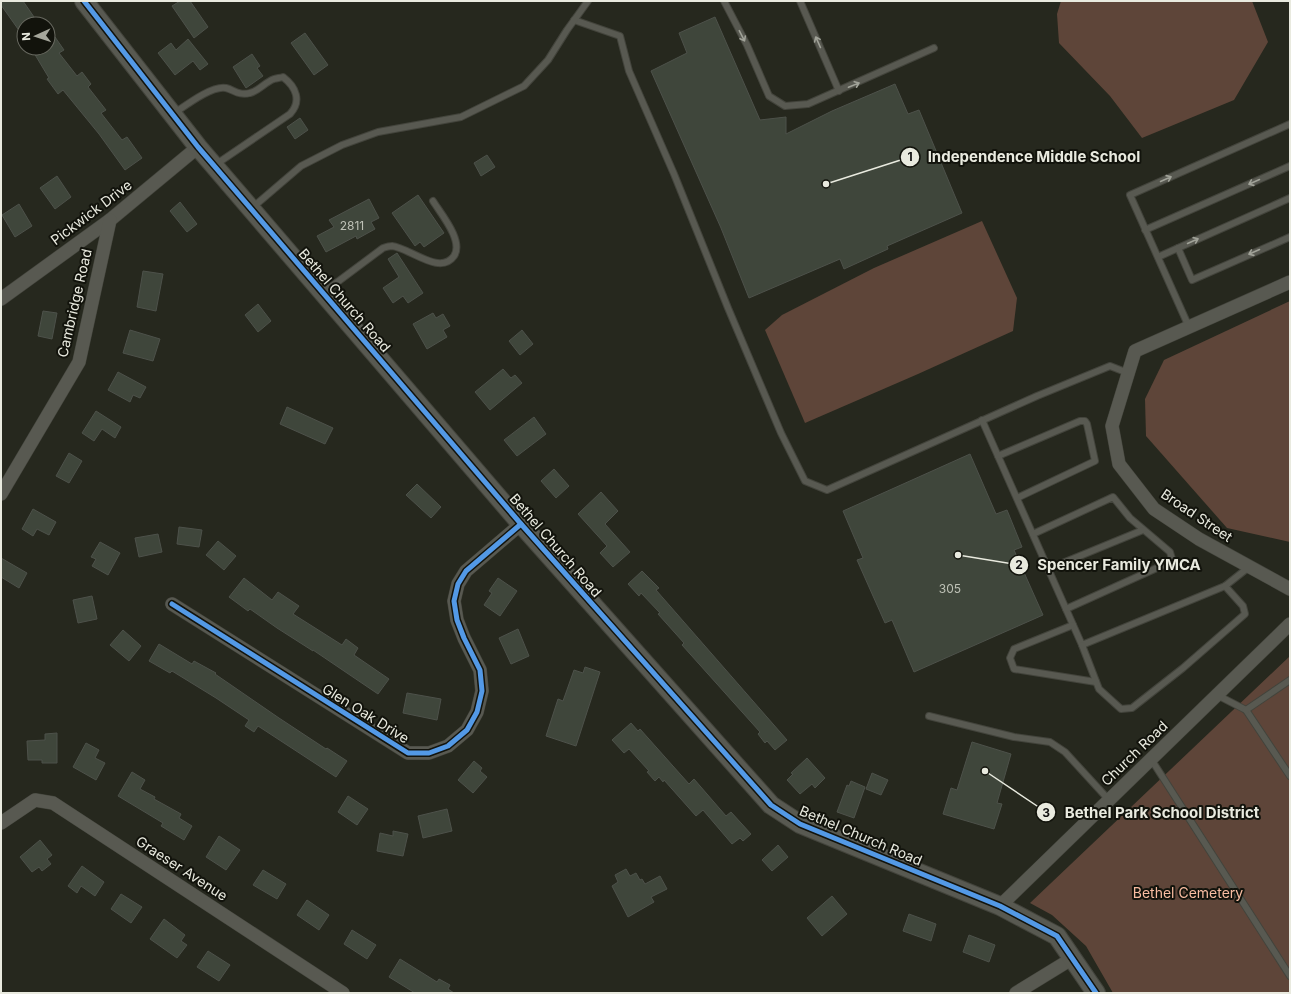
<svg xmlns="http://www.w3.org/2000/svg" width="1291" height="994" font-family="Inter,sans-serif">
<rect width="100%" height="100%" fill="#26281e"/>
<g fill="#5e4539">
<polygon points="1061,1 1252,1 1268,42 1234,100 1142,138 1110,96 1059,43 1057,14"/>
<polygon points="982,221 1017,298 1013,331 918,374 805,423 765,330 782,315 874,268"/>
<polygon points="1290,301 1290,542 1227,528 1146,436 1145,399 1164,360"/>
<polygon points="1290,656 1290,993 1113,993 1086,946 1052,915 1030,903"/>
</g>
<g fill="#3f463b" stroke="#4d514a">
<polygon points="1,1 23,1 34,17 18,29 1,5"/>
<polygon points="180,1 190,1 208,27 194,38 172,6"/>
<polygon points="715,17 760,120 786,117 786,134 832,111 895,84 908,114 919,110 962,213 887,246 888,249 844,269 840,259 749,298 721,228 651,71 687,53 679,33"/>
<polygon points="305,33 328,65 314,75 291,43"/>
<polygon points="48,37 50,40 55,37 64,50 59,53 77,76 82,72 91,84 88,87 106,110 101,113 122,140 127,137 142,158 125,170 99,134 63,90 58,94 47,79 49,78 31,48 48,48"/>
<polygon points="188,39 208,64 200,70 193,61 175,75 158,53 171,43 176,50"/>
<polygon points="252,54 260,66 257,68 263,76 246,88 233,67"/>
<polygon points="300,118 308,130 295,139 287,127"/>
<polygon points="487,155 495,167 481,176 474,163"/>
<polygon points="57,176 71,197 55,209 40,188"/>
<polygon points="418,195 444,233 424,247 420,242 415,246 392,213"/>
<polygon points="369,199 379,218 371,222 375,229 357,239 356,236 326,252 317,236 334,227 329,220"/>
<polygon points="180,202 197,224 187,232 170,211"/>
<polygon points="19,204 32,226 15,237 2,215"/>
<polygon points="397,253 423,293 408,303 403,296 393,303 383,288 399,277 388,259"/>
<polygon points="143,271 163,274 156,311 137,307"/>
<polygon points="258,304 271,321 258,332 245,315"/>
<polygon points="43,311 57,313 52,339 38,336"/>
<polygon points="433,313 436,318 443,314 450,326 443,330 447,337 427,349 413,324"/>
<polygon points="130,330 160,339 153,361 123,353"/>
<polygon points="522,330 533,344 520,355 509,341"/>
<polygon points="503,369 511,378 515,375 522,383 490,410 475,392"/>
<polygon points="118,372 146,387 140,398 133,395 130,402 108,390"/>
<polygon points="287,407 333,428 325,444 280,424"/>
<polygon points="96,411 121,427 115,438 102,429 94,441 82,433"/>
<polygon points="534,417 546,434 517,456 504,440"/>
<polygon points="69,453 82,461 69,483 56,476"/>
<polygon points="970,454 996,514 1007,510 1022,547 1014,550 1043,615 914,672 892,620 885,623 857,560 863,558 843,511"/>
<polygon points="554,469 569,486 556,498 541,481"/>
<polygon points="417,484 441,507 431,518 406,495"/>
<polygon points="601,492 618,511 605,524 630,552 613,567 600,553 607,546 578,514"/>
<polygon points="33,509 56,522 49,535 37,529 33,536 22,529"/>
<polygon points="179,527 202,530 199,547 177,544"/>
<polygon points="158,534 162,552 139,557 135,538"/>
<polygon points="218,541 236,556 224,570 206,555"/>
<polygon points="100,542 120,553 108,575 92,566 96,559 91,557"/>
<polygon points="1,558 27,573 19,588 1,577"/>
<polygon points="642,571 659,588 656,590 787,740 775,750 767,741 765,743 758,734 760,732 682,645 684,643 658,614 660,613 641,593 639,596 628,584"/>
<polygon points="244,578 272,600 278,592 299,606 293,614 342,645 346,639 358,648 354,655 389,679 378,694 313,650 313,651 277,628 250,609 248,611 229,597"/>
<polygon points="498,578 517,591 500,616 484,605 492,593 489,591"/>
<polygon points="92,596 97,619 78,623 73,600"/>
<polygon points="518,629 529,656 511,664 499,638"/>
<polygon points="123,630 141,646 129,661 110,645"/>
<polygon points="159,644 192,664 194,661 216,673 215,674 279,718 326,749 327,748 347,761 336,777 258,726 254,732 245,726 249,720 216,698 172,671 170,673 149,661"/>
<polygon points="585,667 600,672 576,746 546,736 558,699 563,701 574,670 583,673"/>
<polygon points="407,693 441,699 437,720 403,713"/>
<polygon points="631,723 638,731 640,729 689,784 694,779 726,816 731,812 751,834 743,841 740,838 732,844 703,810 696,816 664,780 663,782 659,777 655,781 647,772 649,771 629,749 624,753 612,740"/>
<polygon points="57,733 57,763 42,763 42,760 28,760 27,741 45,740 45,734"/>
<polygon points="972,742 1011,754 997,803 1002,804 994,829 943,814 951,788 957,790"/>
<polygon points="86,743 99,750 95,758 105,763 96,780 73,767"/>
<polygon points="807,758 825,778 815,788 812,784 800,794 787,780 793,774 791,773"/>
<polygon points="474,761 482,768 480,771 487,777 473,793 458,780"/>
<polygon points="132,772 145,780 140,789 155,797 154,799 181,814 179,818 192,826 184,840 161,826 163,823 118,796"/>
<polygon points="872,773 888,780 881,795 866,789"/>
<polygon points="851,781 865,787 854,818 837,812 847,785 849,786"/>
<polygon points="348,796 368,809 357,825 338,812"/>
<polygon points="447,809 452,831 423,838 418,816"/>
<polygon points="393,831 408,834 403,856 377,851 380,833 393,836"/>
<polygon points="219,836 240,850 226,870 206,857"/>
<polygon points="40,840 52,855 47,859 51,864 42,871 39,867 32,872 20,857"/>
<polygon points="778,845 788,857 772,871 762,860"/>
<polygon points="82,866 104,882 95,896 81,886 77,893 68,886"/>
<polygon points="626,869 630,876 636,873 640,880 642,879 645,884 660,876 667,889 651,897 654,902 628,917 612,886 618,882 615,875"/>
<polygon points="263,870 286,884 277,899 253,885"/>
<polygon points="121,894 142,907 131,923 111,909"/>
<polygon points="832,896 847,914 822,936 807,918"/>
<polygon points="307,900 329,915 319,930 297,915"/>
<polygon points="909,914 936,924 931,941 903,931"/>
<polygon points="164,919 185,935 181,941 187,945 177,958 150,939"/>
<polygon points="352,930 376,945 367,959 344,944"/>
<polygon points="969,935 995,945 989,962 963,952"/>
<polygon points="208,951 230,965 219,981 197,967"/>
<polygon points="400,959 437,982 439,979 450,985 448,989 454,993 415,993 389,977"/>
</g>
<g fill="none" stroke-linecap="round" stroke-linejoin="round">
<g stroke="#43443c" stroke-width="8">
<g id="lane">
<polyline points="724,1 747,45 769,96 785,106 808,104 934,48"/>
<polyline points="800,1 839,91"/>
<polyline points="574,20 620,36 629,71 674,174 728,308 781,433 805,481 827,490 1037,396 1110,366 1128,373"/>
<path d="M173 114C185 106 212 85 226 88 234 90 239 96 250 93 259 91 265 82 274 79 276 78 280 78 283 77 296 87 302 101 290 114L215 165"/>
<polyline points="252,208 301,166 342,145 378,132 461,117 524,86 548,60 567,30 588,1"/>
<polyline points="1145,230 1290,166"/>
<polyline points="1178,248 1192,280 1290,237"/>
<polyline points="1158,257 1290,198"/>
<path d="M324 292 383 248C386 247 389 246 392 246 410 248 440 276 454 256 464 241 441 214 433 201"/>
<polyline points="1189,327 1130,195 1290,124"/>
<polyline points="982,420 1082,645 1225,586 1249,567"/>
<polyline points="998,456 1080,421 1085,421 1087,424 1095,461 1017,498"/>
<polyline points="1033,534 1113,497 1130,518 1170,552 1172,559 1170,562 1066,609"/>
<polyline points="1048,569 1143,530"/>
<polyline points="1073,625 1014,649 1010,658 1014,669 1096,682"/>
<polyline points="1082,645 1099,689 1121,709 1132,708 1183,668 1245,614 1243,606 1225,586"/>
<polyline points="1217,695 1246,710 1290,776"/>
<polyline points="1246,710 1290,680"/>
<polyline points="929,716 1014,737 1050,742 1065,752 1109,800"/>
<polyline points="1151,759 1290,976"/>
</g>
</g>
<g stroke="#43443c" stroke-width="14">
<g id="street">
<polyline points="1290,282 1135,351 1112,426 1119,464 1154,509 1199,539 1290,589"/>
<polyline points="1,299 110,220 198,147"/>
<polyline points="1,494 79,362 110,220"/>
<polyline points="172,604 408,753 429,753 448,746 467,730 477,712 482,691 480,670 464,638 457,620 454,601 458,584 466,571 521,524"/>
<polyline points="1,823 35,800 53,803 343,993"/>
<polyline points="1000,906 1290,624"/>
<polyline points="1016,993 1073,958"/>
</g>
</g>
<g stroke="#43443c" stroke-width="20">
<polyline id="secondary" points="84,1 198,147 521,524 771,805 800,824 1000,906 1057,936 1096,993"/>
</g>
<use href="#lane" stroke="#585951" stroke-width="6"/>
<use href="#street" stroke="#585951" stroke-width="13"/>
<use href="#secondary" stroke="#585951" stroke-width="18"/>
<g stroke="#12130c" stroke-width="8">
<g id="cycleway">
<polyline points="84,1 198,147 521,524 771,805 800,824 1000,906 1057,936 1096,993"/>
<polyline points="172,604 408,753 429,753 448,746 467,730 477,712 482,691 480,670 464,638 457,620 454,601 458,584 466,571 521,524"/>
</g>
</g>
<use href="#cycleway" stroke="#5399e6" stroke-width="5"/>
</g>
<defs><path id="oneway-shaft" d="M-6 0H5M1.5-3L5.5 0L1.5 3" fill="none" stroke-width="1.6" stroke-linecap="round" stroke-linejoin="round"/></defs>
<g stroke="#a0a298">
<use href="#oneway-shaft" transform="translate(742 36) rotate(63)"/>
<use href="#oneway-shaft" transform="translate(818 42) rotate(-114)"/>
<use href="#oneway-shaft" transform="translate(854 85) rotate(-22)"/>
<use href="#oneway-shaft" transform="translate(1166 179) rotate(-24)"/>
<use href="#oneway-shaft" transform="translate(1254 182) rotate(156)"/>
<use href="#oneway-shaft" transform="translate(1193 241) rotate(-24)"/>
<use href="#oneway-shaft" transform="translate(1254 252) rotate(156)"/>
</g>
<g text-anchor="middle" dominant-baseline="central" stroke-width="4" stroke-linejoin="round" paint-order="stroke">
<g font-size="12" fill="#bec1b6">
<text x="352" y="225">2811</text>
<text x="950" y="588">305</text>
</g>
<g font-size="14" fill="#e9eadf" stroke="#12130c">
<text transform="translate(91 212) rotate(-37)">Pickwick Drive</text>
<text transform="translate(345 300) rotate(49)">Bethel Church Road</text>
<text transform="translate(74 303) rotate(-77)">Cambridge Road</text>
<text transform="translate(1197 515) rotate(34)">Broad Street</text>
<text transform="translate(556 545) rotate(49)">Bethel Church Road</text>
<text transform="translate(366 713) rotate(32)">Glen Oak Drive</text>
<text transform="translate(1134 753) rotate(-44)">Church Road</text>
<text transform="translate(861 835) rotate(23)">Bethel Church Road</text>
<text transform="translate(182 868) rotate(33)">Graeser Avenue</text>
</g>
<g font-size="14" fill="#f8bca1" stroke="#12130c">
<text x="1188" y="892">Bethel Cemetery</text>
</g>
</g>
<path fill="none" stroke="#e9eadf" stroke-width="1.5" d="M826 184L910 157M958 555L1019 565M985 771L1046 812"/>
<g fill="#e9eadf" stroke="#12130c" stroke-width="1.5">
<circle cx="826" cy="184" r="4"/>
<circle cx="958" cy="555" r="4"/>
<circle cx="985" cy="771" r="4"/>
<circle cx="910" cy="157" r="10"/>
<circle cx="1019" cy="565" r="10"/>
<circle cx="1046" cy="812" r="10"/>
</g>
<g font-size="12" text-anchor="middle" font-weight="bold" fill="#111">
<text x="910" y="161">1</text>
<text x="1019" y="569">2</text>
<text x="1046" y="817">3</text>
</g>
<g font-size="15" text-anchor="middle" font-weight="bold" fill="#e9eadf" stroke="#12130c" stroke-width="4" stroke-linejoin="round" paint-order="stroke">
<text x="1034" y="162">Independence Middle School</text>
<text x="1119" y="570">Spencer Family YMCA</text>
<text x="1162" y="818">Bethel Park School District</text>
</g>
<rect width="1291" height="994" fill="none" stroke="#e9eadf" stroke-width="4"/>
<g transform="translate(36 36) rotate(267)"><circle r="19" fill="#12130c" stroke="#686960"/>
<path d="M0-3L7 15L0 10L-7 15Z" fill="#a5a69b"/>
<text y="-6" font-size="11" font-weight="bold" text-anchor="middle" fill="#e9eadf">N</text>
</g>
</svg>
